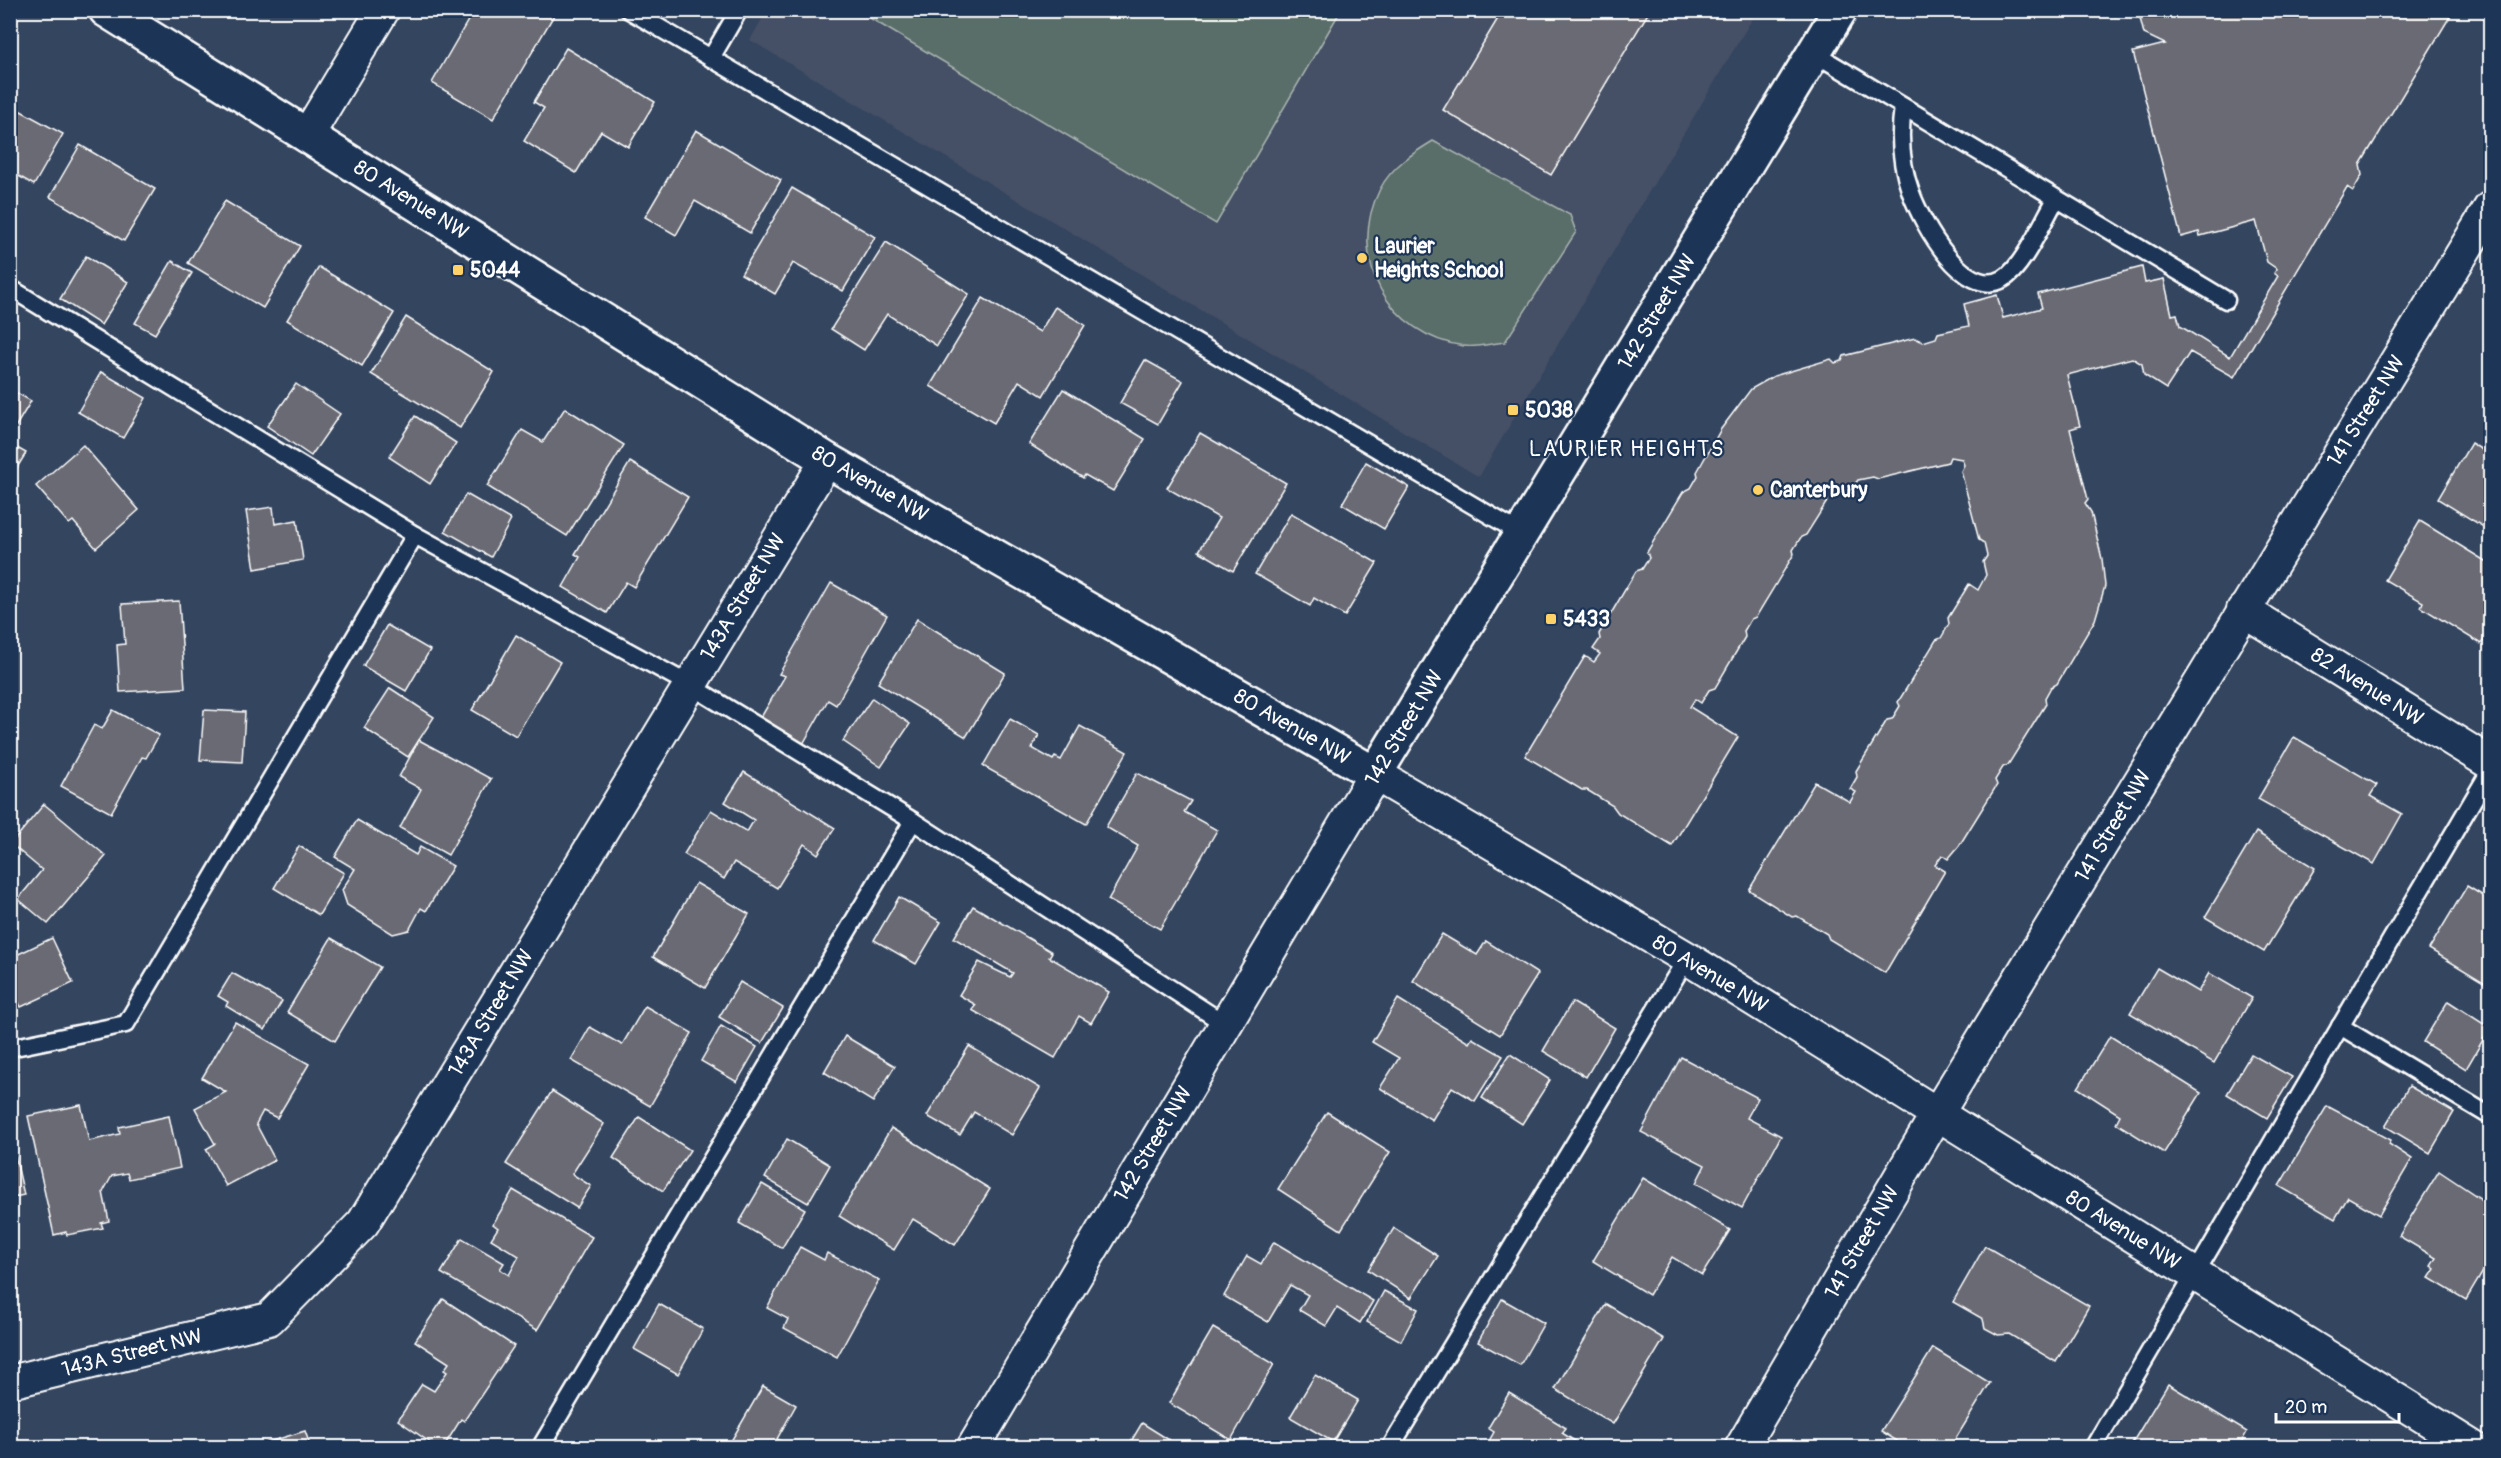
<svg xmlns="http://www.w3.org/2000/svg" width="2501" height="1458" font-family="Pangolin,sans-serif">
<rect width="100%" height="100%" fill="#34455f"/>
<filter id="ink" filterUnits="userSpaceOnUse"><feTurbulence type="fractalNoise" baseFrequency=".0167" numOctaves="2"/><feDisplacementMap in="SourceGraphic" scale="12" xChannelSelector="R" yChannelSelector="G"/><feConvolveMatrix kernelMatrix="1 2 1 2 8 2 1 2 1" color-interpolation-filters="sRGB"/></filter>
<g filter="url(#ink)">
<polygon fill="#445065" points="767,10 1757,11 1479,477 750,40"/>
<g fill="#5a6e69" stroke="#acb6b4" stroke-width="1.5">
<polygon points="1341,10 1216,224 858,11 858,10"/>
<path d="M1433 141 1570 215 1576 232 1505 342C1493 343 1477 348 1464 346 1389 336 1345 258 1380 189 1391 167 1413 153 1433 141Z"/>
</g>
<g fill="#696a73" stroke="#fff" stroke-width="1.5">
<polygon points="474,10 557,10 493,119 432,83"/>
<polygon points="1503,10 1650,10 1551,175 1443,110"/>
<polygon points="2114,10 2138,10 2115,16"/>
<polygon points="2138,10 2454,10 2360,165 2362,175 2353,191 2347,187 2234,377 2190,352 2166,389 2144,375 2142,364 2132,358 2067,375 2080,426 2070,429 2088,499 2085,503 2091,512 2102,559 2105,586 2095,620 2057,684 2051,687 2045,698 2046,704 2008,765 2003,767 1995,780 1997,785 1959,846 1948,859 1942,855 1935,865 1945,871 1885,973 1829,939 1827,934 1797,916 1792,917 1749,890 1815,782 1850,802 1856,792 1850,789 1857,777 1856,771 1887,720 1892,719 1900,706 1898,702 1936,640 1941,638 1949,624 1948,618 1969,584 1978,590 1986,575 1983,562 1987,556 1984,543 1979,540 1961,471 1964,465 1962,459 1950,457 1948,462 1878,479 1873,477 1858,480 1855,484 1820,493 1819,495 1828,500 1806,535 1801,537 1793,550 1794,554 1756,617 1751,619 1744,631 1745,637 1715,688 1709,690 1701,703 1695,699 1690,707 1738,737 1672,846 1618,813 1613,806 1587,790 1582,790 1525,756 1585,656 1594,662 1600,654 1593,649 1600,639 1599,634 1636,571 1642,569 1649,558 1647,552 1683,492 1691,488 1698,476 1697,472 1721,429 1751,389 1774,376 1831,359 1835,363 1842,361 1844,356 1915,338 1923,342 1936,338 1938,333 1969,326 1964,304 1997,295 2003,318 2042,308 2038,294 2142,267 2145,283 2164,279 2172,315 2177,314 2180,326 2230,357 2278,276 2274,273 2277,269 2267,262 2256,221 2200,236 2199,232 2181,237 2133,52 2165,44 2144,34"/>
<polygon points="566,48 655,102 628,147 601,131 576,173 524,141 544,108 534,102"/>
<polygon points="10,105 63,134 34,185 10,171"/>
<polygon points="696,130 781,180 750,233 695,201 676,235 645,217"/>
<polygon points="80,145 155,189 124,241 50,197"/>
<polygon points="792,188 875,237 843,291 793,263 775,294 741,274"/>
<polygon points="225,201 300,246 263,308 188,263"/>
<polygon points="886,242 969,294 937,346 887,314 864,350 831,329"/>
<polygon points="86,256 128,282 101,325 60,299"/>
<polygon points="172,261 192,273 155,334 135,323"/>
<polygon points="319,267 394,313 362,366 287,320"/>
<polygon points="983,298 1040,332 1055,307 1085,325 1043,396 1019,381 994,423 930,386"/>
<polygon points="406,317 494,372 460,428 371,374"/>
<polygon points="1145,360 1183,381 1158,424 1120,403"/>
<polygon points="101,372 146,398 123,438 78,412"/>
<polygon points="296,384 340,414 311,456 267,426"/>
<polygon points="10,389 31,401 10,436"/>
<polygon points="1063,389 1145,439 1113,491 1085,475 1083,478 1029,444"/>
<polygon points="565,408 624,445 567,536 487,486 522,430 543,442"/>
<polygon points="415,416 456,443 430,484 389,457"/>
<polygon points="1200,433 1286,483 1233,571 1199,551 1219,518 1167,488"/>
<polygon points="2471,443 2490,455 2490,531 2438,499"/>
<polygon points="10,444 26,453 10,479"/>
<polygon points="83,445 139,510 96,548 73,521 69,524 36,486"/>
<polygon points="630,462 688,497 634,587 626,582 607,613 563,587 580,557 575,554"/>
<polygon points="1366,462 1409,487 1384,529 1342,504"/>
<polygon points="466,494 511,520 491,557 445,531"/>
<polygon points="273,507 275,524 297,520 303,560 255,569 246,511"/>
<polygon points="1291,513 1377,563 1345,616 1314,598 1310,606 1255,574"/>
<polygon points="2420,521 2490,564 2490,632 2481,644 2421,607 2423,602 2385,580"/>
<polygon points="831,583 887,615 836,705 828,700 803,744 760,719 785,676 779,674"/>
<polygon points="179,601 185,688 120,692 117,645 125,644 122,604"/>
<polygon points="917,619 1005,673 966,737 878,683"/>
<polygon points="387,625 430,650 406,691 363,666"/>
<polygon points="516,635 560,662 516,736 472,710"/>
<polygon points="390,688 434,717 408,757 364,728"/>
<polygon points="872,698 910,724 881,767 843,741"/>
<polygon points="113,710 159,735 146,758 142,757 111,813 61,786 94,725 102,729"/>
<polygon points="204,710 245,712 242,762 200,760"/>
<polygon points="1010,719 1039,735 1032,748 1053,760 1055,757 1061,760 1080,726 1127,752 1086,824 983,766"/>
<polygon points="2294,737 2377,785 2370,796 2402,814 2374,864 2258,799"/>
<polygon points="419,740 491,779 448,855 400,828 421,789 399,777"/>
<polygon points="744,772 835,828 818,854 804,844 777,888 734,862 724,879 684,854 711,810 747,832 754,820 725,802"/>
<polygon points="1137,773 1191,801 1184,812 1217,830 1160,929 1108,900 1138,846 1106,827"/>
<polygon points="44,804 106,856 48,924 18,899 42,870 11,844"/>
<polygon points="357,820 416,855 420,847 453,866 426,911 421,908 409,930 393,934 347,905 342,890 355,869 335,857"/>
<polygon points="2256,832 2315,868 2264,952 2205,917"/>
<polygon points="299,846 344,873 319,915 274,888"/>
<polygon points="696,883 749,914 705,988 653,957"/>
<polygon points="2467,886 2490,900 2490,986 2429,949"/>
<polygon points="899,897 941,922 916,964 874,940"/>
<polygon points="973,906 1052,952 1049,957 1109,992 1091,1023 1079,1016 1055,1058 972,1010 976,1005 959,995 979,962 1010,977 1013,973 954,938"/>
<polygon points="1442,934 1477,955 1486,941 1538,974 1500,1035 1413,981"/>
<polygon points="52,938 73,983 21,1007 10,985 10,958"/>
<polygon points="331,938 380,967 335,1041 287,1012"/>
<polygon points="2157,968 2198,992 2209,973 2252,998 2214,1063 2130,1013"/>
<polygon points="232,973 282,1001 265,1030 226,1006 228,1002 218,996"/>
<polygon points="740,982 783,1008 762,1043 719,1017"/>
<polygon points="1398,999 1469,1043 1472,1038 1503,1056 1475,1101 1452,1087 1432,1120 1380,1088 1399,1058 1372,1042"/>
<polygon points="2448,1001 2490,1028 2466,1069 2423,1042"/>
<polygon points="1572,1002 1615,1028 1586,1077 1543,1051"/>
<polygon points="645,1006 692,1033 650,1106 571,1060 590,1027 622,1045"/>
<polygon points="235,1022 309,1064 277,1118 263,1111 256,1124 275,1160 226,1186 206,1149 215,1144 195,1108 226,1092 202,1078"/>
<polygon points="721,1026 757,1047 737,1082 701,1061"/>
<polygon points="845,1036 895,1066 873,1102 824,1072"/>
<polygon points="2110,1036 2201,1093 2164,1153 2116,1123 2120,1115 2078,1088"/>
<polygon points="969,1046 1040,1088 1012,1135 974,1112 960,1135 927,1116"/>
<polygon points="1510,1054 1550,1080 1522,1124 1482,1098"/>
<polygon points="2251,1054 2292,1077 2267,1118 2227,1094"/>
<polygon points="1681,1057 1758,1098 1747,1118 1781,1136 1742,1208 1696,1183 1705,1165 1641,1132"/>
<polygon points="2409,1086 2454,1112 2430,1153 2385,1126"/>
<polygon points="552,1091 604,1124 572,1174 591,1186 577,1208 506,1164"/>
<polygon points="81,1105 89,1141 120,1134 119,1127 169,1116 180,1168 129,1179 127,1173 112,1176 103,1192 109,1221 101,1223 103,1228 67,1235 66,1232 54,1235 28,1116"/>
<polygon points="2327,1106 2391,1140 2389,1144 2412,1159 2379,1215 2348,1197 2335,1219 2279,1186"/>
<polygon points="1327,1112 1390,1152 1341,1230 1278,1189"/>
<polygon points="639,1117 690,1150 663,1191 613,1158"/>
<polygon points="891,1128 990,1189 955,1245 913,1219 894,1250 839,1216"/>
<polygon points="787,1139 830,1165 808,1203 765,1178"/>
<polygon points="12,1142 24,1195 10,1198 10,1143"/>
<polygon points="2439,1171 2490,1205 2490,1260 2466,1300 2429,1278 2435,1269 2431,1266 2436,1258 2399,1236"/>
<polygon points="1643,1178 1730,1230 1702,1275 1672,1257 1649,1295 1593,1261"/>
<polygon points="762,1184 805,1209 782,1248 739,1223"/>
<polygon points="513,1190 592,1237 537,1330 441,1273 462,1238 504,1263 500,1269 509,1275 519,1256 491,1239 498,1228 493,1224"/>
<polygon points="1394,1228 1438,1256 1411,1298 1368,1270"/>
<polygon points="1274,1242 1373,1301 1360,1323 1337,1308 1326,1326 1299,1310 1308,1295 1290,1285 1268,1322 1224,1296 1247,1256 1261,1264"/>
<polygon points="1985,1246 2089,1306 2056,1362 2009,1334 1998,1335 1985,1328 1983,1319 1953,1302"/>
<polygon points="800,1247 824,1260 827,1253 879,1280 837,1357 784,1328 788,1319 767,1308"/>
<polygon points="1384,1291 1418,1309 1401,1341 1367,1322"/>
<polygon points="443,1299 514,1346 464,1421 461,1419 443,1448 438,1448 398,1420 422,1384 434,1391 447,1372 444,1370 449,1363 415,1341"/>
<polygon points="1502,1299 1544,1323 1520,1365 1478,1342"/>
<polygon points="659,1304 703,1329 678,1374 634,1349"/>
<polygon points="1606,1304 1664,1339 1613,1424 1555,1389"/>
<polygon points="1213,1328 1274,1364 1231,1440 1169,1403"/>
<polygon points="1933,1348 1990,1383 1950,1448 1908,1448 1881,1431"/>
<polygon points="1315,1375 1358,1400 1333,1442 1290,1417"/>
<polygon points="2168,1384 2247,1432 2238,1448 2129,1448"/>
<polygon points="763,1386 796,1405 777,1439 792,1448 727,1448"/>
<polygon points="1509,1393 1566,1428 1562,1433 1586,1448 1485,1448 1494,1432 1488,1428"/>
<polygon points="1142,1423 1182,1448 1127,1448"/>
<polygon points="305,1431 311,1448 255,1448 255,1446"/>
<polygon points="236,1442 238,1448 212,1448"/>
</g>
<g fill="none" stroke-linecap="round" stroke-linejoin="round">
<g stroke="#fff" stroke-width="21">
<g id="service">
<polyline points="629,10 1522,534"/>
<polyline points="1814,53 2226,300"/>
<polyline points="711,58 739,10"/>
<path d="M1903 107C1899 135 1901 166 1911 193 1922 223 1964 300 2003 279 2023 268 2044 219 2056 199"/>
<polyline points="10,288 415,535 690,685 913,821 1225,1024"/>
<polyline points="2340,1026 2490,1116"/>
<polyline points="10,1048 126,1024 415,535"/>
<polyline points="540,1448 913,821"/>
<polyline points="1390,1448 1687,958"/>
<polyline points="2093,1448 2490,771"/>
</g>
</g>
<g stroke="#fff" stroke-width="36">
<g id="minor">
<polyline points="307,136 383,10"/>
<polyline points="2243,610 2490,763"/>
<polyline points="10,1382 269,1319 363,1223 827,460"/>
<polyline points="973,1448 1375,774 1687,958 2474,1448"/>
<polyline points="1741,1448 1937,1114 2490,208"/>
</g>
</g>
<g stroke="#fff" stroke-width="38">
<polyline id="tertiary" points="106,10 827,460 1375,774 1840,10"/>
</g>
<use href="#service" stroke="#1d3557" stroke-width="16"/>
<use href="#minor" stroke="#1d3557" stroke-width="32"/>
<use href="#tertiary" stroke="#1d3557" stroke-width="33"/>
</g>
</g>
<g fill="#ffd166" stroke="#1d3557" stroke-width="2">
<circle cx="1362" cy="258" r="6"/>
<rect x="452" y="264" width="12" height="12" rx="3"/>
<rect x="1507" y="404" width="12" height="12" rx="3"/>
<circle cx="1758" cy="490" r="6"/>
<rect x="1545" y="613" width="12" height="12" rx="3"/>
</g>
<g text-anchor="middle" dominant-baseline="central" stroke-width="4.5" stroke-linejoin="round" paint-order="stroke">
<g font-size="21" fill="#fff" stroke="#1d3557">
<text transform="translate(411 200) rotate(32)">80 Avenue NW</text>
<text transform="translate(1657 312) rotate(-59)">142 Street NW</text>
<text transform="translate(2366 411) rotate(-58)">141 Street NW</text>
<text transform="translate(870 484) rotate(30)">80 Avenue NW</text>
<text transform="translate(743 597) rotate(-59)">143A Street NW</text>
<text transform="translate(2367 687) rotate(32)">82 Avenue NW</text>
<text transform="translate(1292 727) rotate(30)">80 Avenue NW</text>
<text transform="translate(1404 728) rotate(-59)">142 Street NW</text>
<text transform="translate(2113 826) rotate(-59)">141 Street NW</text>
<text transform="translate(1710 974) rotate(31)">80 Avenue NW</text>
<text transform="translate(491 1013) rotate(-59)">143A Street NW</text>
<text transform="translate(1153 1144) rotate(-59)">142 Street NW</text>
<text transform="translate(2123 1230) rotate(32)">80 Avenue NW</text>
<text transform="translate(1862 1242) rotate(-60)">141 Street NW</text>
<text transform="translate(132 1353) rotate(-14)">143A Street NW</text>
</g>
<g font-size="21" font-weight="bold" fill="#fff" stroke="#1d3557" text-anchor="start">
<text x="1374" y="246">Laurier<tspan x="1374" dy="24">Heights School</tspan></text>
<text x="470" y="270">5044</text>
<text x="1525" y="410">5038</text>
<text x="1770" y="490">Canterbury</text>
<text x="1563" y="619">5433</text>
</g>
<g font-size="22" letter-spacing="1.5" fill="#fff" stroke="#1d3557">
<text x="1627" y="449">LAURIER HEIGHTS</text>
</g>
</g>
<rect width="2501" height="1458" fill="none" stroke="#1d3557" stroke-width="36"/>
<rect x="18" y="18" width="2465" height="1422" fill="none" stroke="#fff" stroke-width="2" filter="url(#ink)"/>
<path d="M2276 1413v9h123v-9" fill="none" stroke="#ffffff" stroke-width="3"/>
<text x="2285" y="1413" font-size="18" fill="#ffffff" stroke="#1d3557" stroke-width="4.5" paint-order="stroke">20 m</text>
</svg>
